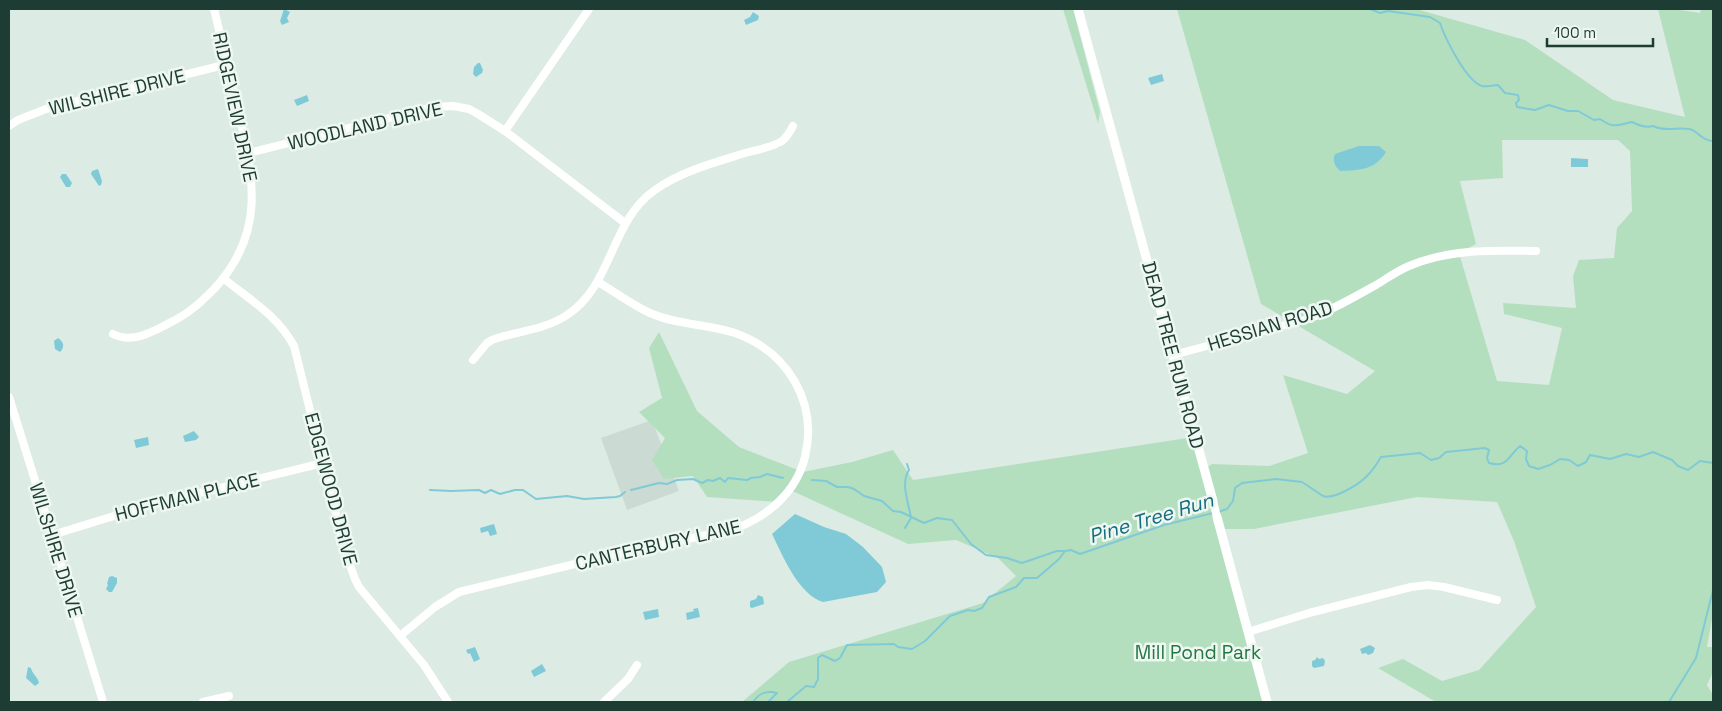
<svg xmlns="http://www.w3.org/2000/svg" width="1722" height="711" font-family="'Space Grotesk',sans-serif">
<rect width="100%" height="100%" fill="#ddebe5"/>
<polygon fill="#cbdbd4" points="652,420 679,491 627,510 601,438"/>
<g fill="#b4dfbe" fill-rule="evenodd">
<polygon points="1063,9 1073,9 1100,112 1098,123"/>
<path d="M1177 9H1416L1525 40 1613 100 1685 117 1658 9H1674L1700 13 1701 9H1713V613L1707 647H1713V672L1707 685 1713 695V702H1436L1378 668 1403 659 1442 681 1479 670 1536 607 1514 541 1497 502 1417 497 1254 529H1224L1264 702H742L789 662 983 603 1016 576 998 558 956 540 908 544 788 489 778 502 707 497 693 476 664 479 652 460 665 438 639 412 662 398 649 348 659 332 697 411 739 447 803 472 852 462 893 450 913 480 1194 437 1203 470 1212 464 1269 466 1308 453 1283 375 1347 394 1375 371 1261 304ZM1502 140H1618L1630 151 1632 211 1617 228 1614 258 1579 260 1573 276 1576 308 1503 303 1504 314 1562 328 1549 385 1497 381 1459 253 1476 244 1460 181 1503 178Z"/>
</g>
<g fill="#7fcad6">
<polygon points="284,9 290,12 287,18 289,22 282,25 280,21"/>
<polygon points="753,12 759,16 758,20 746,25 744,20 750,17"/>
<polygon points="478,63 480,63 483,70 482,73 476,77 473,74 474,67"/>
<polygon points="1162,74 1164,81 1151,85 1148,78"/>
<polygon points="307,95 309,101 297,106 294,100"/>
<path d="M1359 146H1379L1386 152C1375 170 1360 170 1340 171 1335 166 1332 161 1335 154Z"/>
<polygon points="1571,158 1588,159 1588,167 1571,167"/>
<polygon points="98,169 102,181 101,185 99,186 91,174 92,171"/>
<polygon points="62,174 66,174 72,183 70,187 66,187 60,177"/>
<path d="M58 338C64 342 65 347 60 352L55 349 54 341Z"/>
<polygon points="194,431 199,437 196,440 185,442 183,436"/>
<polygon points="148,437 149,445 136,448 134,440"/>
<path d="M795 514 824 527 846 534 863 547 882 567 886 582 877 592 823 602C798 594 783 556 772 534Z"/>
<polygon points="494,524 497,534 490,536 488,531 481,533 480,528"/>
<polygon points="112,576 117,578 117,583 112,592 109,592 106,589 108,585 107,584 109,577"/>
<polygon points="758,595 763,597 764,604 752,608 750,607 750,601 756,599"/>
<polygon points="698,608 700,617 687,620 686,613 694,611 693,609"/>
<polygon points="658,609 659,617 645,620 643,612"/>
<polygon points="1370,645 1375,648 1373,653 1368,655 1366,653 1362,654 1360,649"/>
<polygon points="475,647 480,659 474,662 470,653 468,654 466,650"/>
<polygon points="1317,657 1319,659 1323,658 1325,661 1324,666 1314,668 1312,666 1312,661 1315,660"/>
<polygon points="542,664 546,671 534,677 531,671"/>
<path d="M28 667 31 668C32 674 38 677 39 683L35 686 26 678Z"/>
</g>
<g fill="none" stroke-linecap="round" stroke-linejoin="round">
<g stroke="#7fcad6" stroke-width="2">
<path d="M1370 9 1380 13 1388 11 1430 17 1440 23C1445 38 1466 81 1482 86 1486 87 1493 85 1498 85L1505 93 1518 95 1519 100 1516 103 1517 107 1535 110 1549 105 1568 111H1578L1594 120 1600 119C1614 129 1617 125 1632 122 1638 125 1647 128 1653 126 1665 132 1677 127 1689 129 1698 130 1701 141 1713 141"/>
<polyline points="812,480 826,481 837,487 848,487 854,489 864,496 882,501 893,511 901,512 924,523 937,518 952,520 971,544 986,555 1007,558 1022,563 1057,551 1064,551"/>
<polyline points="430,490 451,491 479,490 485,493 491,490 500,494 515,490 523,490 536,499 567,496 584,499 616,497 620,496 625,492"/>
<polyline points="631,490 659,483 667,484 677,480 693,479 702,483 708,480 713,481 720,478 725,482 728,478 747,480 751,478 760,477 767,474 783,478"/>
<path d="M1218 512 1227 509 1233 501 1235 488 1242 483 1276 479 1302 482 1323 496C1333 500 1358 485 1366 477 1372 471 1377 464 1381 457L1420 453 1431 460 1439 458 1446 452 1485 448 1489 450 1487 458 1489 463C1508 468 1508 456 1520 446L1527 451 1526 459 1529 466 1538 469 1550 465 1560 459 1569 460 1578 466 1586 462 1590 455 1610 459 1626 454 1639 457 1653 452 1672 460 1678 466 1688 470 1700 461 1713 463"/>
<path d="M905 528 911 518C909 504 900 483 909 470L907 464"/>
<path d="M753 702C759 693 766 690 777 693L769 701V702"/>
<polyline points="787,702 806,686 814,687 818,679 818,658 822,655 835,661 840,658 847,645 894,644 898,647 912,649 925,641 950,616 968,610 974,611 982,608 989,597 1016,587 1024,578 1037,578 1059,559 1065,551 1071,550 1080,554 1164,525 1213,513"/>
<polyline points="1669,702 1696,658 1713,590"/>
</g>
<g stroke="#fff" stroke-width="8">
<polyline points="9,126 18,120 46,109 228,64"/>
<polyline points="505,131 589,9"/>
<polyline points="248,153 433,107 453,106 469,109 478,114 505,131 625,223"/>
<path d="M223 278C250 300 277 315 294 346L345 551 355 579 359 587 424 665 448 702"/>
<path d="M113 334C134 345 158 329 177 319 192 311 203 300 215 288 267 231 253 176 238 109 230 75 222 42 214 9"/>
<path d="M1173 355 1308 319C1332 310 1353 298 1376 285 1386 279 1397 271 1409 266 1449 249 1493 250 1536 251"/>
<path d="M473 360 487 343 492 340C517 331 545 330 567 315 613 285 610 221 655 190 680 172 713 163 742 154 755 150 771 148 782 141 787 137 790 132 793 126"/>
<polyline points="9,397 52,535 103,702"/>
<polyline points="1213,501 1217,517"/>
<polyline points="52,535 150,505 323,463"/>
<polyline points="1248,632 1309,613 1411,587 1428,585 1444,587 1497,600"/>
<path d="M400 636 435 607 459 592 600 558 734 529C767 517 796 493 805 457 818 402 788 352 735 333 708 324 677 325 650 313 632 305 615 292 598 282"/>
<polyline points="203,702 229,696"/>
<polyline points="604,702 628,679 637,665"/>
</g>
<g stroke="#fff" stroke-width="9">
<polyline points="1078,9 1213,501"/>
<polyline points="1217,517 1267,702"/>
</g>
</g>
<g text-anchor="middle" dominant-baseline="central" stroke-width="5" stroke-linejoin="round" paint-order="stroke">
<g font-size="19" fill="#1d3c33" stroke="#eef7f2">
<text transform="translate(117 92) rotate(-14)">WILSHIRE DRIVE</text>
<text transform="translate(235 107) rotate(78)">RIDGEVIEW DRIVE</text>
<text transform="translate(365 126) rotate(-13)">WOODLAND DRIVE</text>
<text transform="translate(1270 326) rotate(-17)">HESSIAN ROAD</text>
<text transform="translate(1173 355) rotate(75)">DEAD TREE RUN ROAD</text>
<text transform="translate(331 489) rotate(75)">EDGEWOOD DRIVE</text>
<text transform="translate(187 497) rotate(-14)">HOFFMAN PLACE</text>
<text transform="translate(658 545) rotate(-13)">CANTERBURY LANE</text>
<text transform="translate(56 550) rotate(73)">WILSHIRE DRIVE</text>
</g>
<g font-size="19" fill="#247642" stroke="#eef7f2">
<text x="1198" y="652">Mill Pond Park</text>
</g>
<g font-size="20" font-style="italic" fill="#136d7d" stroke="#eef7f2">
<text transform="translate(1151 518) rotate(-17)">Pine Tree Run</text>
</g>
</g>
<rect width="1722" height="711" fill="none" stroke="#1d3c33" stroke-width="20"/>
<path d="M1547 38v8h106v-8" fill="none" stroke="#1d3c33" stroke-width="2.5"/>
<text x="1554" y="38" font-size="15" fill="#1d3c33" stroke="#eef7f2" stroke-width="4" paint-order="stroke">100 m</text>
</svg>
